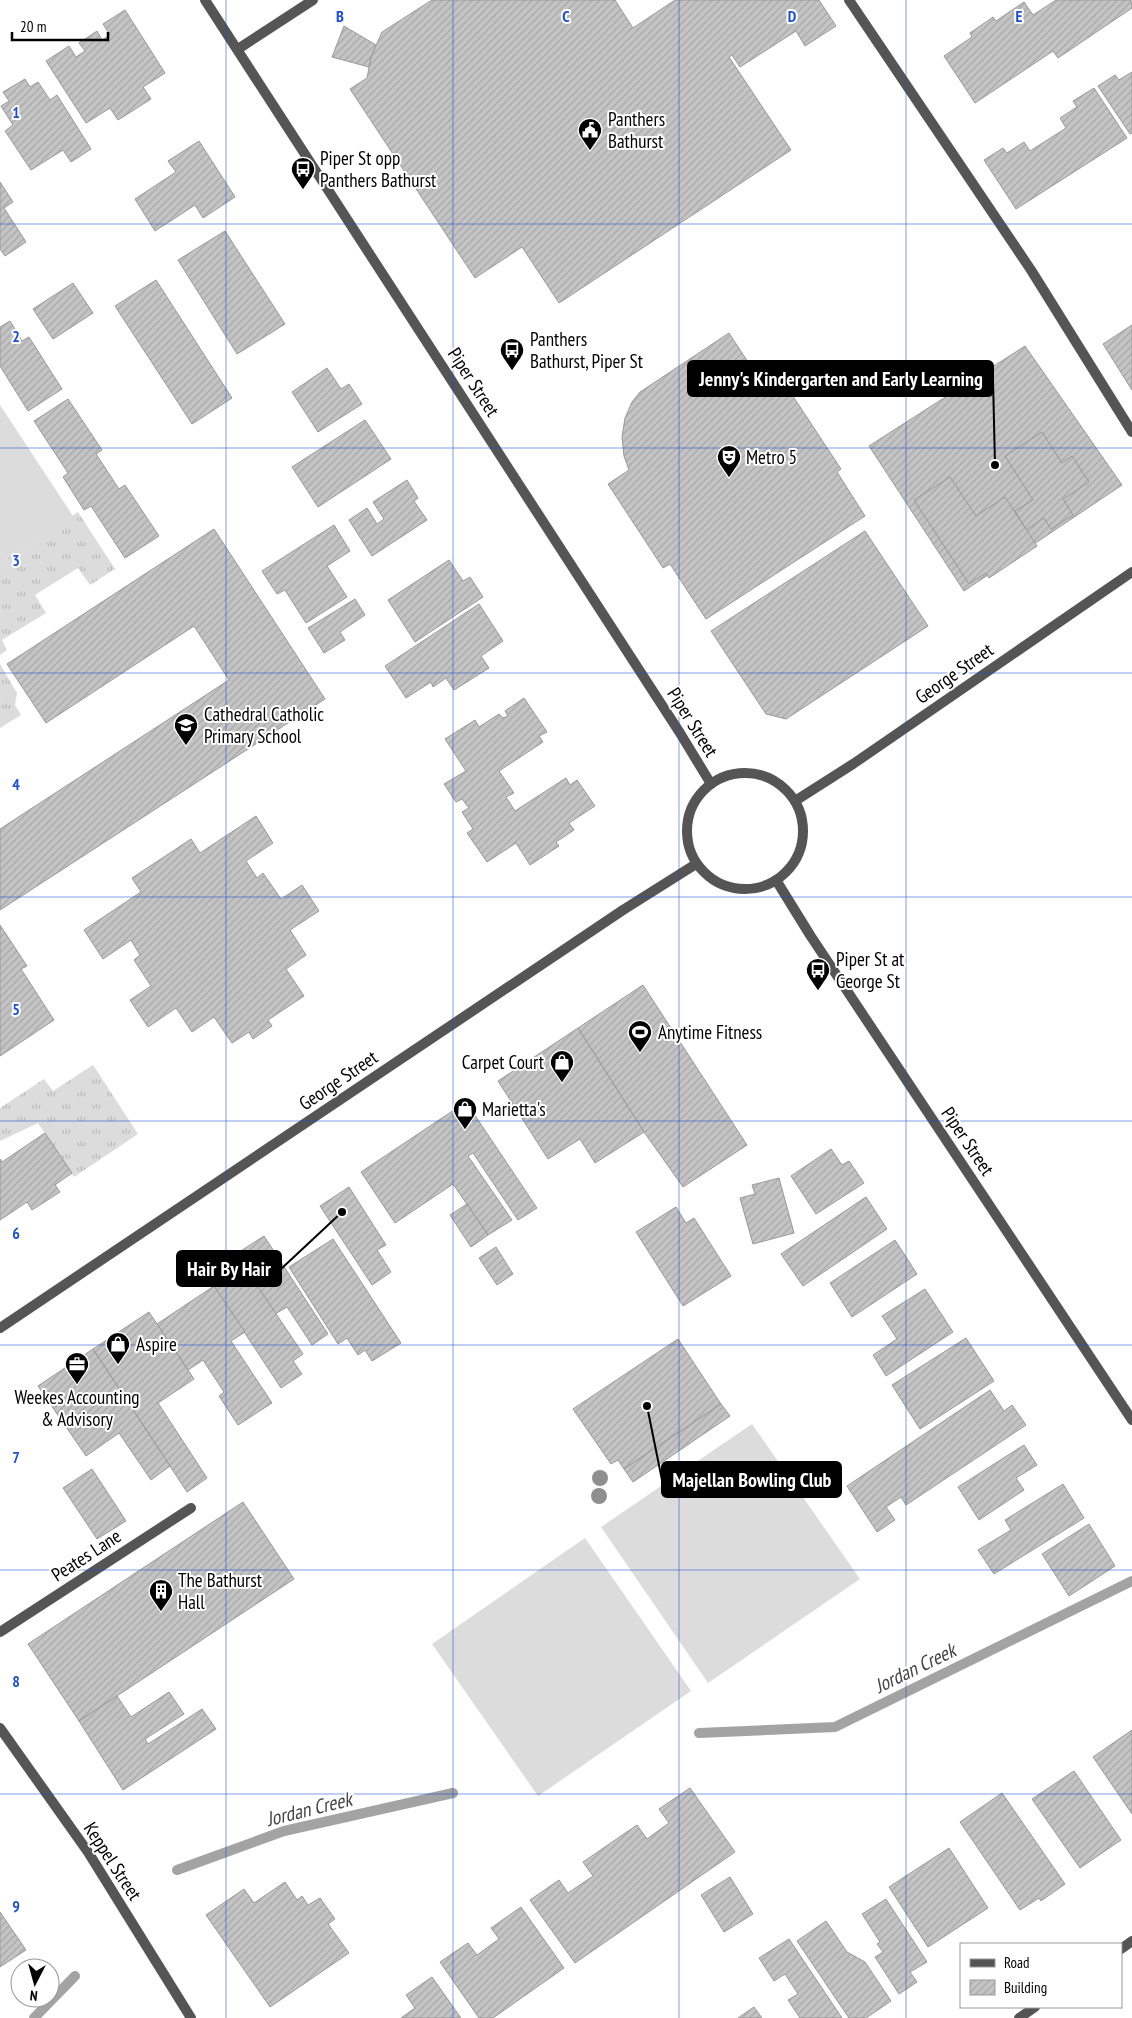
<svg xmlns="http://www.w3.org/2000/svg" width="1132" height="2018" font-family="'PT Sans Narrow',sans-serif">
<defs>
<pattern id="grass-tufts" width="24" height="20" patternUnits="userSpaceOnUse" patternTransform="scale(1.25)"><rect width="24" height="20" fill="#dcdcdc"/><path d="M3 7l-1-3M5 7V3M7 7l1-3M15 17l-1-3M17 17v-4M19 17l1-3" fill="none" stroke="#bbb"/></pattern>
<pattern id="building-hatch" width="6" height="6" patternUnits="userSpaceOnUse" patternTransform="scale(1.25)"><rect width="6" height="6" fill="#c4c4c4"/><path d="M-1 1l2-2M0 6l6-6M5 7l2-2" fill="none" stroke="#a7a7a7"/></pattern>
</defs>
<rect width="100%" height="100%" fill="#fff"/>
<g fill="url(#grass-tufts)">
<polygon points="78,512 115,569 90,585 78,568 35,595 46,613 2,640 7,650 0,655 0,563"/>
<polygon points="0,664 17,693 15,705 21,715 0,728"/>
<polygon points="93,1065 138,1134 74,1177 38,1123 0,1141 0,1108 44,1079 53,1091"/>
</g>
<g fill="#dcdcdc">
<polygon points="0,405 73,516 0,563"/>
<polygon points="752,1424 860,1579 708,1683 601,1527"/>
<polygon points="585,1538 691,1691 538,1796 432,1644"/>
</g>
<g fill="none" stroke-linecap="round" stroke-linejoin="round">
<g stroke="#a3a3a3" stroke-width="10">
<polyline points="699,1733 835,1727 1132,1581"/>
<polyline points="177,1870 284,1831 453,1793"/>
<polyline points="34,2018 75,1976"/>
</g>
</g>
<g fill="url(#building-hatch)" stroke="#999">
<polygon points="432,0 615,0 633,28 675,0 819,0 836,26 805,46 796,31 740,67 732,55 729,57 791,150 559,303 522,247 475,278 350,89 367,78 371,57 382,32"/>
<polygon points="1056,0 1131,0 1132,8 1058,58 1053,51 975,103 944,56 972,37 970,33 993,17 996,21 1024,2 1033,15"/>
<polygon points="125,10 165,73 143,87 151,99 118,120 110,108 86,123 46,61 69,46 76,57 85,51 79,43 97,31 102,40 110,35 103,24"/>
<polygon points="344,26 376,45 371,57 369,67 332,57"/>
<polygon points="1132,72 1132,133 1130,134 1098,86 1115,75 1119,80"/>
<polygon points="25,79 30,87 38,82 50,100 57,95 91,149 71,162 63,150 31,170 5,131 13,125 1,106 9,101 3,92"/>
<polygon points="1094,88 1127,138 1016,209 984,160 1003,148 1007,153 1024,142 1030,151 1066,128 1060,118 1077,107 1073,101"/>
<polygon points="199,141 235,197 203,218 195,205 155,231 135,199 176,172 168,161"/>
<polygon points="0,182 13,202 4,208 26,242 5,256 0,249"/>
<polygon points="225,231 285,324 237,354 178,260"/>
<polygon points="156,280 232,398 192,424 115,306"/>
<polygon points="73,283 93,313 53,339 33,309"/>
<polygon points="10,321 22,341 29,337 62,389 28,411 0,366 0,327"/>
<polygon points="1132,325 1132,390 1103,344"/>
<polygon points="729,333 763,385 779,375 841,469 837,472 865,516 706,619 670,564 663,568 608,484 629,470 624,456 622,437 625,418 632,402 640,392"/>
<polygon points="1025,346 1122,485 964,591 869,446"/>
<polygon points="327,368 341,389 349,384 362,404 318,432 292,392"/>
<polygon points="68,399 102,450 96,454 119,489 125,485 159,536 125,558 91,506 84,510 63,477 68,473 34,421"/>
<polygon points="365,420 391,459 318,507 292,467"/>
<polygon points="1042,432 1062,463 1072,456 1089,482 1063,499 1073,515 1051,529 1044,518 1026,530 1015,511 1033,500 1005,456"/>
<polygon points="950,477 976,516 1005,497 1037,546 989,578 986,573 969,584 914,500"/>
<polygon points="407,480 418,498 414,501 427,520 372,556 349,520 367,508 377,524 384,519 373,502"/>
<polygon points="334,525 350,551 327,566 347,597 306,623 285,590 277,594 262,571"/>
<polygon points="214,529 325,699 0,910 0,829 229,680 194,626 46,723 7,664"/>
<polygon points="865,531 928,626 786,719 766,714 711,631"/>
<polygon points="449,560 463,581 470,577 483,597 415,642 388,600"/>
<polygon points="355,599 365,615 340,632 345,640 324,653 308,628"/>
<polygon points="479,604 503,641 481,656 489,668 454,690 446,678 433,687 431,682 406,698 385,666"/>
<polygon points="524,698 547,732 539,736 543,742 499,771 514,793 506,797 515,811 566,778 570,785 577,780 595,806 569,823 574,830 556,842 559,846 530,865 516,843 487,862 467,833 473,829 462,812 469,808 462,799 456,802 444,784 466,771 445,739 475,720 479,727 499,714 503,718 508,716 505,711"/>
<polygon points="256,816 273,843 246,861 257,878 263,873 281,899 302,885 319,911 290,930 306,955 286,969 304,996 268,1020 272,1026 253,1039 249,1032 232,1043 214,1017 192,1032 176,1008 148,1027 130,1000 151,986 134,960 140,955 131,940 103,959 84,930 141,892 132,878 191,839 200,853"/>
<polygon points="0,925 27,966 21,969 54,1020 0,1056"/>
<polygon points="643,985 747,1145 683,1187 644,1132 578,1028"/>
<polygon points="578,1028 644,1132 595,1163 580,1139 548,1159 498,1081"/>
<polygon points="466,1102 537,1208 518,1220 473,1153 468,1156 512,1220 488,1235 453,1184 395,1223 361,1172"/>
<polygon points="45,1133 72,1173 55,1185 60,1192 32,1210 27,1202 0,1220 0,1159 2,1162"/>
<polygon points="831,1149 842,1165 849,1161 864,1183 816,1214 791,1176"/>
<polygon points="779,1178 794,1233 753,1244 740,1198 755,1194 752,1185"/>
<polygon points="349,1187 386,1245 377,1250 391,1272 372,1285 320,1206"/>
<polygon points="866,1197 887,1229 803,1286 781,1254"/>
<polygon points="467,1204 488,1235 471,1247 450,1215"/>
<polygon points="676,1207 686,1223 694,1218 731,1276 683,1306 636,1232"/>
<polygon points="264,1236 328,1334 312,1345 287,1307 275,1314 236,1254"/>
<polygon points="333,1239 401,1343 372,1361 365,1350 358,1355 347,1338 338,1344 289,1267"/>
<polygon points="895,1240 917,1274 852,1317 830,1283"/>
<polygon points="496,1247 513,1274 497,1285 479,1258"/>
<polygon points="236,1254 303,1354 293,1361 302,1374 281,1388 206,1274"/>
<polygon points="214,1286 245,1332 231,1341 272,1403 238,1425 219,1396 224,1392 203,1360 188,1370 157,1324"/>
<polygon points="925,1289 953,1332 886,1376 873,1355 897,1339 882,1316"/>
<polygon points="149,1312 194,1379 158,1403 207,1478 187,1492 93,1349"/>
<polygon points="966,1338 994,1381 920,1429 892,1385"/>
<polygon points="678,1339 721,1404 624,1469 618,1460 611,1464 573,1409"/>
<polygon points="93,1349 170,1466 151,1480 119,1433 86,1456 38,1386"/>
<polygon points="990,1390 1004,1411 1012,1405 1026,1425 906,1505 901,1497 886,1507 895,1520 877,1532 847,1486"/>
<polygon points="721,1404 730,1416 633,1482 624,1469"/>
<polygon points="1024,1445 1037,1465 1016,1478 1024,1490 979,1520 958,1487"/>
<polygon points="92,1469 126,1521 97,1539 63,1488"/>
<polygon points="1063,1484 1084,1518 994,1574 978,1550 1011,1530 1005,1520"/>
<polygon points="243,1502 294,1579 79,1721 28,1644"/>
<polygon points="1089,1524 1115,1566 1069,1596 1042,1554"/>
<polygon points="169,1692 184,1714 145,1739 148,1744 202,1709 216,1729 123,1790 79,1721 117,1696 131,1717"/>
<polygon points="1132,1730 1132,1814 1093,1757"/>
<polygon points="1074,1771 1121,1840 1080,1868 1032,1799"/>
<polygon points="690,1788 735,1852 575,1963 530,1900 559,1880 568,1893 593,1876 583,1862 637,1825 647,1839 669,1823 659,1809"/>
<polygon points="1002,1793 1065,1884 1041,1901 1039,1898 1020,1910 960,1822"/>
<polygon points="949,1848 988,1908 928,1947 889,1887"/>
<polygon points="730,1877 753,1914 724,1932 701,1895"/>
<polygon points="285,1882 297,1900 302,1896 308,1905 320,1898 335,1919 328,1924 349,1953 270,2007 206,1915 244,1889 254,1903"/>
<polygon points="886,1899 927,1962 910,1972 917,1982 899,1994 875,1957 883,1952 877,1944 880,1942 862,1914"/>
<polygon points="521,1907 564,1968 493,2018 479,2018 440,1962 468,1943 477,1955 499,1939 491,1928"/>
<polygon points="0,1912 26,1950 0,1967"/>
<polygon points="826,1921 847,1952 865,1962 891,2001 866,2018 849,2018 797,1941"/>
<polygon points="789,1939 842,2018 800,2018 788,2000 798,1994 785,1974 774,1981 759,1958"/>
<polygon points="432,1977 461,2018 401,2018 415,2008 406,1995"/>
<polygon points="754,2007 762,2018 738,2018"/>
</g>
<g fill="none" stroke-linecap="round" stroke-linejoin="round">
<g stroke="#555" stroke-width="10">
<polyline points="849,0 1031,270 1132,432"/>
<polyline points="238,49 313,0"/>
<polyline points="0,1632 191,1508"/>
</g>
<g stroke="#555" stroke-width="10">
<polyline points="205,0 680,733 711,784"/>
<circle cx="745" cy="831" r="58"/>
<polyline points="795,801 853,764 1132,572"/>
<polyline points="776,880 810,935 1132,1420"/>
<polyline points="0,1328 623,910 696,864"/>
<polyline points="0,1728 88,1852 191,2018"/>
<polyline points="1121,1949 1132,1941"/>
<polyline points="1019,2018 1035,2007"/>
</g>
</g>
<g fill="#8f8f8f">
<circle cx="600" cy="1478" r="8"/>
<circle cx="599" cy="1496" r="8"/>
</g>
<path fill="none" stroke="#1d4ed8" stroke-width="1" stroke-opacity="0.55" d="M226 0V2018M453 0V2018M679 0V2018M906 0V2018M0 224H1132M0 448H1132M0 673H1132M0 897H1132M0 1121H1132M0 1345H1132M0 1570H1132M0 1794H1132"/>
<defs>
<g id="civic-pin" transform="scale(1.25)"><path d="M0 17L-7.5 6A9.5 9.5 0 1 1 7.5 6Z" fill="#000" stroke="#fff"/><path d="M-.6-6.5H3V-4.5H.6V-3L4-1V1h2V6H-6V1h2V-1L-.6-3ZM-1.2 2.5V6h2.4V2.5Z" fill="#fff"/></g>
<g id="bus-pin" transform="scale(1.25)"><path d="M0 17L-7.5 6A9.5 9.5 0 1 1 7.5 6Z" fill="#000" stroke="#fff"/><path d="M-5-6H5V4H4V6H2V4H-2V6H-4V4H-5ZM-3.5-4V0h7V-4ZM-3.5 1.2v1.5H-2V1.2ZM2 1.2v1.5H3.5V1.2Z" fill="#fff"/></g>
<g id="theatre-pin" transform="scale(1.25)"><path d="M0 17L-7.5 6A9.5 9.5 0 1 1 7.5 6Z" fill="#000" stroke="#fff"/><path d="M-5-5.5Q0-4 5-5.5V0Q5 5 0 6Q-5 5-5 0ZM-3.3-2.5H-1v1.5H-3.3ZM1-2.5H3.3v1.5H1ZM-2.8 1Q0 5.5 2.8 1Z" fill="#fff"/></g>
<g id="school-pin" transform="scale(1.25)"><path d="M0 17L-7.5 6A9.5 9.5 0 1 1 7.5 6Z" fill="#000" stroke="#fff"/><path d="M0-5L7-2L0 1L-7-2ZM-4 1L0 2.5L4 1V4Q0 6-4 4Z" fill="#fff"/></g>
<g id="stadium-pin" transform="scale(1.25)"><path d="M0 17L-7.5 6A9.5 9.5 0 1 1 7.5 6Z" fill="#000" stroke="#fff"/><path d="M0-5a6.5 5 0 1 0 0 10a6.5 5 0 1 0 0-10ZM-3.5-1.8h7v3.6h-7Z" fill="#fff"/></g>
<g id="shop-pin" transform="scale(1.25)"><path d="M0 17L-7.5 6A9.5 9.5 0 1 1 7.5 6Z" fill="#000" stroke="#fff"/><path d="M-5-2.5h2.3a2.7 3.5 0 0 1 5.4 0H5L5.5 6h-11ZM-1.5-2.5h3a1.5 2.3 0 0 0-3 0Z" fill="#fff"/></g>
<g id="office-pin" transform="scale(1.25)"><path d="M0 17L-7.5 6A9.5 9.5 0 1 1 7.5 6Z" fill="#000" stroke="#fff"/><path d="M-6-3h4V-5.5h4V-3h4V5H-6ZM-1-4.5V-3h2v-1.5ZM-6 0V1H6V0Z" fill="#fff"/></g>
<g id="building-pin" transform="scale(1.25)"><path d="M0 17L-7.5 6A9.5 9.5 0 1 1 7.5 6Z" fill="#000" stroke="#fff"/><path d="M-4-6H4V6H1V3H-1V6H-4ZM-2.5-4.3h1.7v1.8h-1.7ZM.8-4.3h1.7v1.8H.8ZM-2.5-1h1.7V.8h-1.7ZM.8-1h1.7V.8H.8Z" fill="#fff"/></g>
</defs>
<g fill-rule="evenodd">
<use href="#civic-pin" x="590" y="130"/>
<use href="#bus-pin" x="303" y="169"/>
<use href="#bus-pin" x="512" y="350"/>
<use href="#theatre-pin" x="729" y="457"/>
<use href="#school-pin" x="186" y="725"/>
<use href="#bus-pin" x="818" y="970"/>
<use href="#stadium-pin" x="640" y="1032"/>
<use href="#shop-pin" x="562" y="1062"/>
<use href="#shop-pin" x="465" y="1109"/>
<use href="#shop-pin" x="118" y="1344"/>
<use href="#office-pin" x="77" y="1364"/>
<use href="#building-pin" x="161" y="1591"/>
</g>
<g text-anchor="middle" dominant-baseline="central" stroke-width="4" stroke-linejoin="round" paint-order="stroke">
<g font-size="19" fill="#000" stroke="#fff" text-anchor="start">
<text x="608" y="119">Panthers<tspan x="608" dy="22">Bathurst</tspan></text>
<text x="320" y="158">Piper St opp<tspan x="320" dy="22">Panthers Bathurst</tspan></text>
<text x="530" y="339">Panthers<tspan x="530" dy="22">Bathurst, Piper St</tspan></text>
<text x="746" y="457">Metro 5</text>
<text x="204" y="714">Cathedral Catholic<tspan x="204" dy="22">Primary School</tspan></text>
<text x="836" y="959">Piper St at<tspan x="836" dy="22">George St</tspan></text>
<text x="658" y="1032">Anytime Fitness</text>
<text x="544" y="1062" text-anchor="end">Carpet Court</text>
<text x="482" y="1109">Marietta's</text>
<text x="136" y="1344">Aspire</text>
<text x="77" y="1397" text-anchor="middle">Weekes Accounting<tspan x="77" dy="22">&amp; Advisory</tspan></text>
<text x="178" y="1580">The Bathurst<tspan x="178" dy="22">Hall</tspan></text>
</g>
<g font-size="19" fill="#000" stroke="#fff">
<text transform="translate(474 382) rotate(57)">Piper Street</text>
<text transform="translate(954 673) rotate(-35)">George Street</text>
<text transform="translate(693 722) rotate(58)">Piper Street</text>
<text transform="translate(338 1080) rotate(-34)">George Street</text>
<text transform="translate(968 1141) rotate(56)">Piper Street</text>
<text transform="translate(86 1555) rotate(-33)">Peates Lane</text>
<text transform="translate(113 1861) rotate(57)">Keppel Street</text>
</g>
<g font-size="20" font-style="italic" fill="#444" stroke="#fff">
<text transform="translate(915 1668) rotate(-26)">Jordan Creek</text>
<text transform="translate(309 1809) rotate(-14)">Jordan Creek</text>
</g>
</g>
<g font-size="16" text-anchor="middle" font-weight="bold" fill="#1d4ed8" stroke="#fff" stroke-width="4" stroke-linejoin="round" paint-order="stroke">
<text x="340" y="22">B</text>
<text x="566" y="22">C</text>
<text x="792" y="22">D</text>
<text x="1019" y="22">E</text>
<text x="16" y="118">1</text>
<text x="16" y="342">2</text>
<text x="16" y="566">3</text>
<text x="16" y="790">4</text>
<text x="16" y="1015">5</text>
<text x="16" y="1239">6</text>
<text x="16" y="1463">7</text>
<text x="16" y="1687">8</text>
<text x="16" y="1912">9</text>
</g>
<path fill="none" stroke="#000" stroke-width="2" d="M995 465L993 379M342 1212L281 1269M647 1406L662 1480"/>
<g fill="#000" stroke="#fff" stroke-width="2">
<circle cx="995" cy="465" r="5"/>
<circle cx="342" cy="1212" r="5"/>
<circle cx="647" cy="1406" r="5"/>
</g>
<g fill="#000" stroke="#000" stroke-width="2">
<rect x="688" y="361" width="305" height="35" rx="5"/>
<rect x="177" y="1251" width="104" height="35" rx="5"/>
<rect x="662" y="1462" width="179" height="35" rx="5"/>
</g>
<g font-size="20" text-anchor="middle" font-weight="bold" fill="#fff">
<text x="841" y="386">Jenny's Kindergarten and Early Learning</text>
<text x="229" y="1276">Hair By Hair</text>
<text x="752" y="1487">Majellan Bowling Club</text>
</g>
<rect x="960" y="1943" width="162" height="65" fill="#ffffff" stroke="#999999"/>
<rect x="970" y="1959" width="25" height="8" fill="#555555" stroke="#999999"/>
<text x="1004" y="1968" font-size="15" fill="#000000">Road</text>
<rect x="970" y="1980" width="25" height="15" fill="url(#building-hatch)" stroke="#999999"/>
<text x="1004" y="1993" font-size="15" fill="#000000">Building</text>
<g transform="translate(35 1983) rotate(186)"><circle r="24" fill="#ffffff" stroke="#999999"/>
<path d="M0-4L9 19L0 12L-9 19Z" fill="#000000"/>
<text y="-8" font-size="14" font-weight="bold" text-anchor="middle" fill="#000000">N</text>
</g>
<path d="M12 32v8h96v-8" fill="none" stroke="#000000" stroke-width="2.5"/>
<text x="20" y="32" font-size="15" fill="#000000" stroke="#ffffff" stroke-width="4" paint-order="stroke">20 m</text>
</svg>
